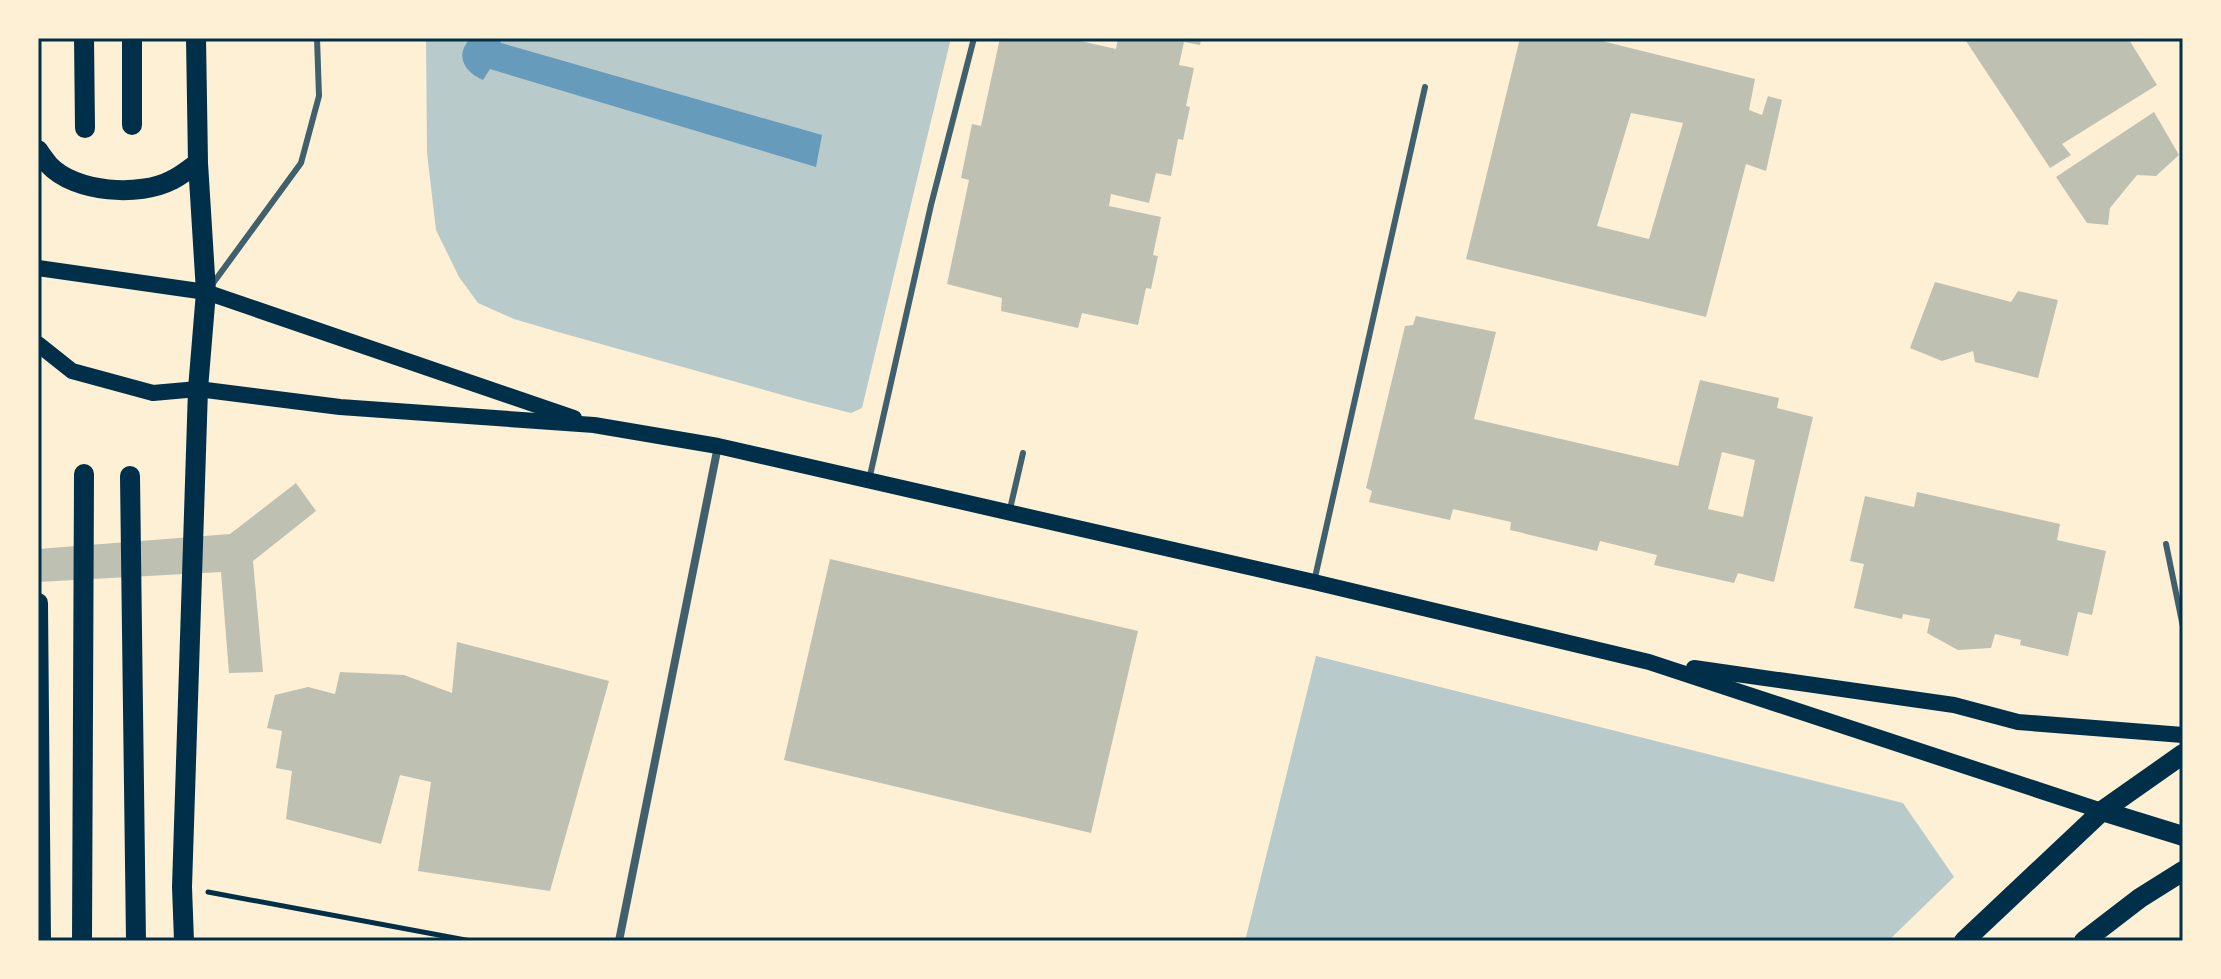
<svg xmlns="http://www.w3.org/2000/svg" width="2221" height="979" font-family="'Public Sans',sans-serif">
<rect width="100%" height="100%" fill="#fdf0d5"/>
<g fill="#b9caca">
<polygon points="426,38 951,38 862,408 851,413 804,401 558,332 514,319 478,303 459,277 436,230 427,153"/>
<polygon points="1316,656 1903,803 1954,877 1888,941 1245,941"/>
</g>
<path fill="#669bbc" d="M471 38H499L501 43 822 135 816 167 490 69 483 80C464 72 454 55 471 38Z"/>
<g fill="#bec0b2" fill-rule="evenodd">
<polygon points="1000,38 1067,38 1116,49 1118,38 1201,38 1200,45 1184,42 1179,65 1194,68 1186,106 1190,107 1183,140 1178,139 1171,176 1156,173 1149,203 1111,194 1109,206 1161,217 1153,255 1158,256 1151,289 1146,288 1138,325 1082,313 1078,328 1001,311 1002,298 947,284 969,180 961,178 972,124 981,126"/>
<path d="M1520 38H1590L1755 79 1749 110 1762 115 1768 96 1782 100 1766 171 1746 164 1706 317 1466 259ZM1631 113 1683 123 1649 239 1597 226Z"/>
<polygon points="1964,38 2128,38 2157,85 2062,144 2071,155 2050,168"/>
<polygon points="2154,112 2179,155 2156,176 2137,175 2110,208 2108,225 2087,223 2056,177"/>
<polygon points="1935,282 2011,302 2018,291 2058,300 2038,378 1975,362 1973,351 1942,361 1910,348"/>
<path d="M1416 316 1496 332 1474 419 1678 466 1700 380 1779 398 1777 408 1813 417 1774 582 1738 573 1734 583 1654 565 1657 555 1600 541 1597 551 1510 530 1511 522 1453 509 1450 520 1369 502 1372 491 1366 488 1405 326 1413 325ZM1722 452 1755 460 1743 517 1708 509Z"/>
<polygon points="296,483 316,511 253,561 263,672 229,673 221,572 38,582 38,549 230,534"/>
<polygon points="1917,492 2060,524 2057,540 2106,551 2092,615 2078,612 2068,656 2020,645 2021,640 1995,634 1991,648 1958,650 1927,633 1930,619 1903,614 1902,619 1854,608 1864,564 1850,561 1865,496 1914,507"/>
<polygon points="830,559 1138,631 1091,833 784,760"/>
<polygon points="457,642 609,681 550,891 418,871 431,782 400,775 381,844 286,819 292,771 276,768 282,731 267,728 275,695 308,687 335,694 340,672 404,675 452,693"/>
</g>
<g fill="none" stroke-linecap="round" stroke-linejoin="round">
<polyline stroke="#003049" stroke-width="5" points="208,892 471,941"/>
<g stroke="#3f606c" stroke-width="6">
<polyline points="211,286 301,163 319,96 317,38"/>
<polyline points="869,480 931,205 974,38"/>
<polyline points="1010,509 1023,453"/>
<polyline points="2166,544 2183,627"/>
<polyline points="1314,582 1425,87"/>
</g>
<polyline stroke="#3f606c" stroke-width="8" points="619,941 718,446"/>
<g stroke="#003049" stroke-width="16">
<polyline points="38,268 206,292 574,418"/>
<polyline points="38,344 72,371 153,393 198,389 340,407 594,425 718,446 1314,582 1649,662 2102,811"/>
<polyline points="1694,668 1954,705 2018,722 2183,735"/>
</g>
<g stroke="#003049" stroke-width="20">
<polyline points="84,38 85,128"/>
<polyline points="132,38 132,125"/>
<path d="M38 150C41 155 45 160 49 165 75 193 140 197 172 180 181 176 190 168 198 163"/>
<polyline points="130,476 136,941"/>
<polyline points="38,603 41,941"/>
<polyline points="2102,811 2183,836"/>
<polyline points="82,941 84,474"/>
<polyline points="184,941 182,887 198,389 206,292 198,163 196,38"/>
<polyline points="1964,941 2102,811 2183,754"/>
<polyline points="2084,941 2140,898 2183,871"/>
</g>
</g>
<rect width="2221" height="979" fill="none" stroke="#fdf0d5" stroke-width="80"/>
<rect x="40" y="40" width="2141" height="899" fill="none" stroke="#003049" stroke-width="3"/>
</svg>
